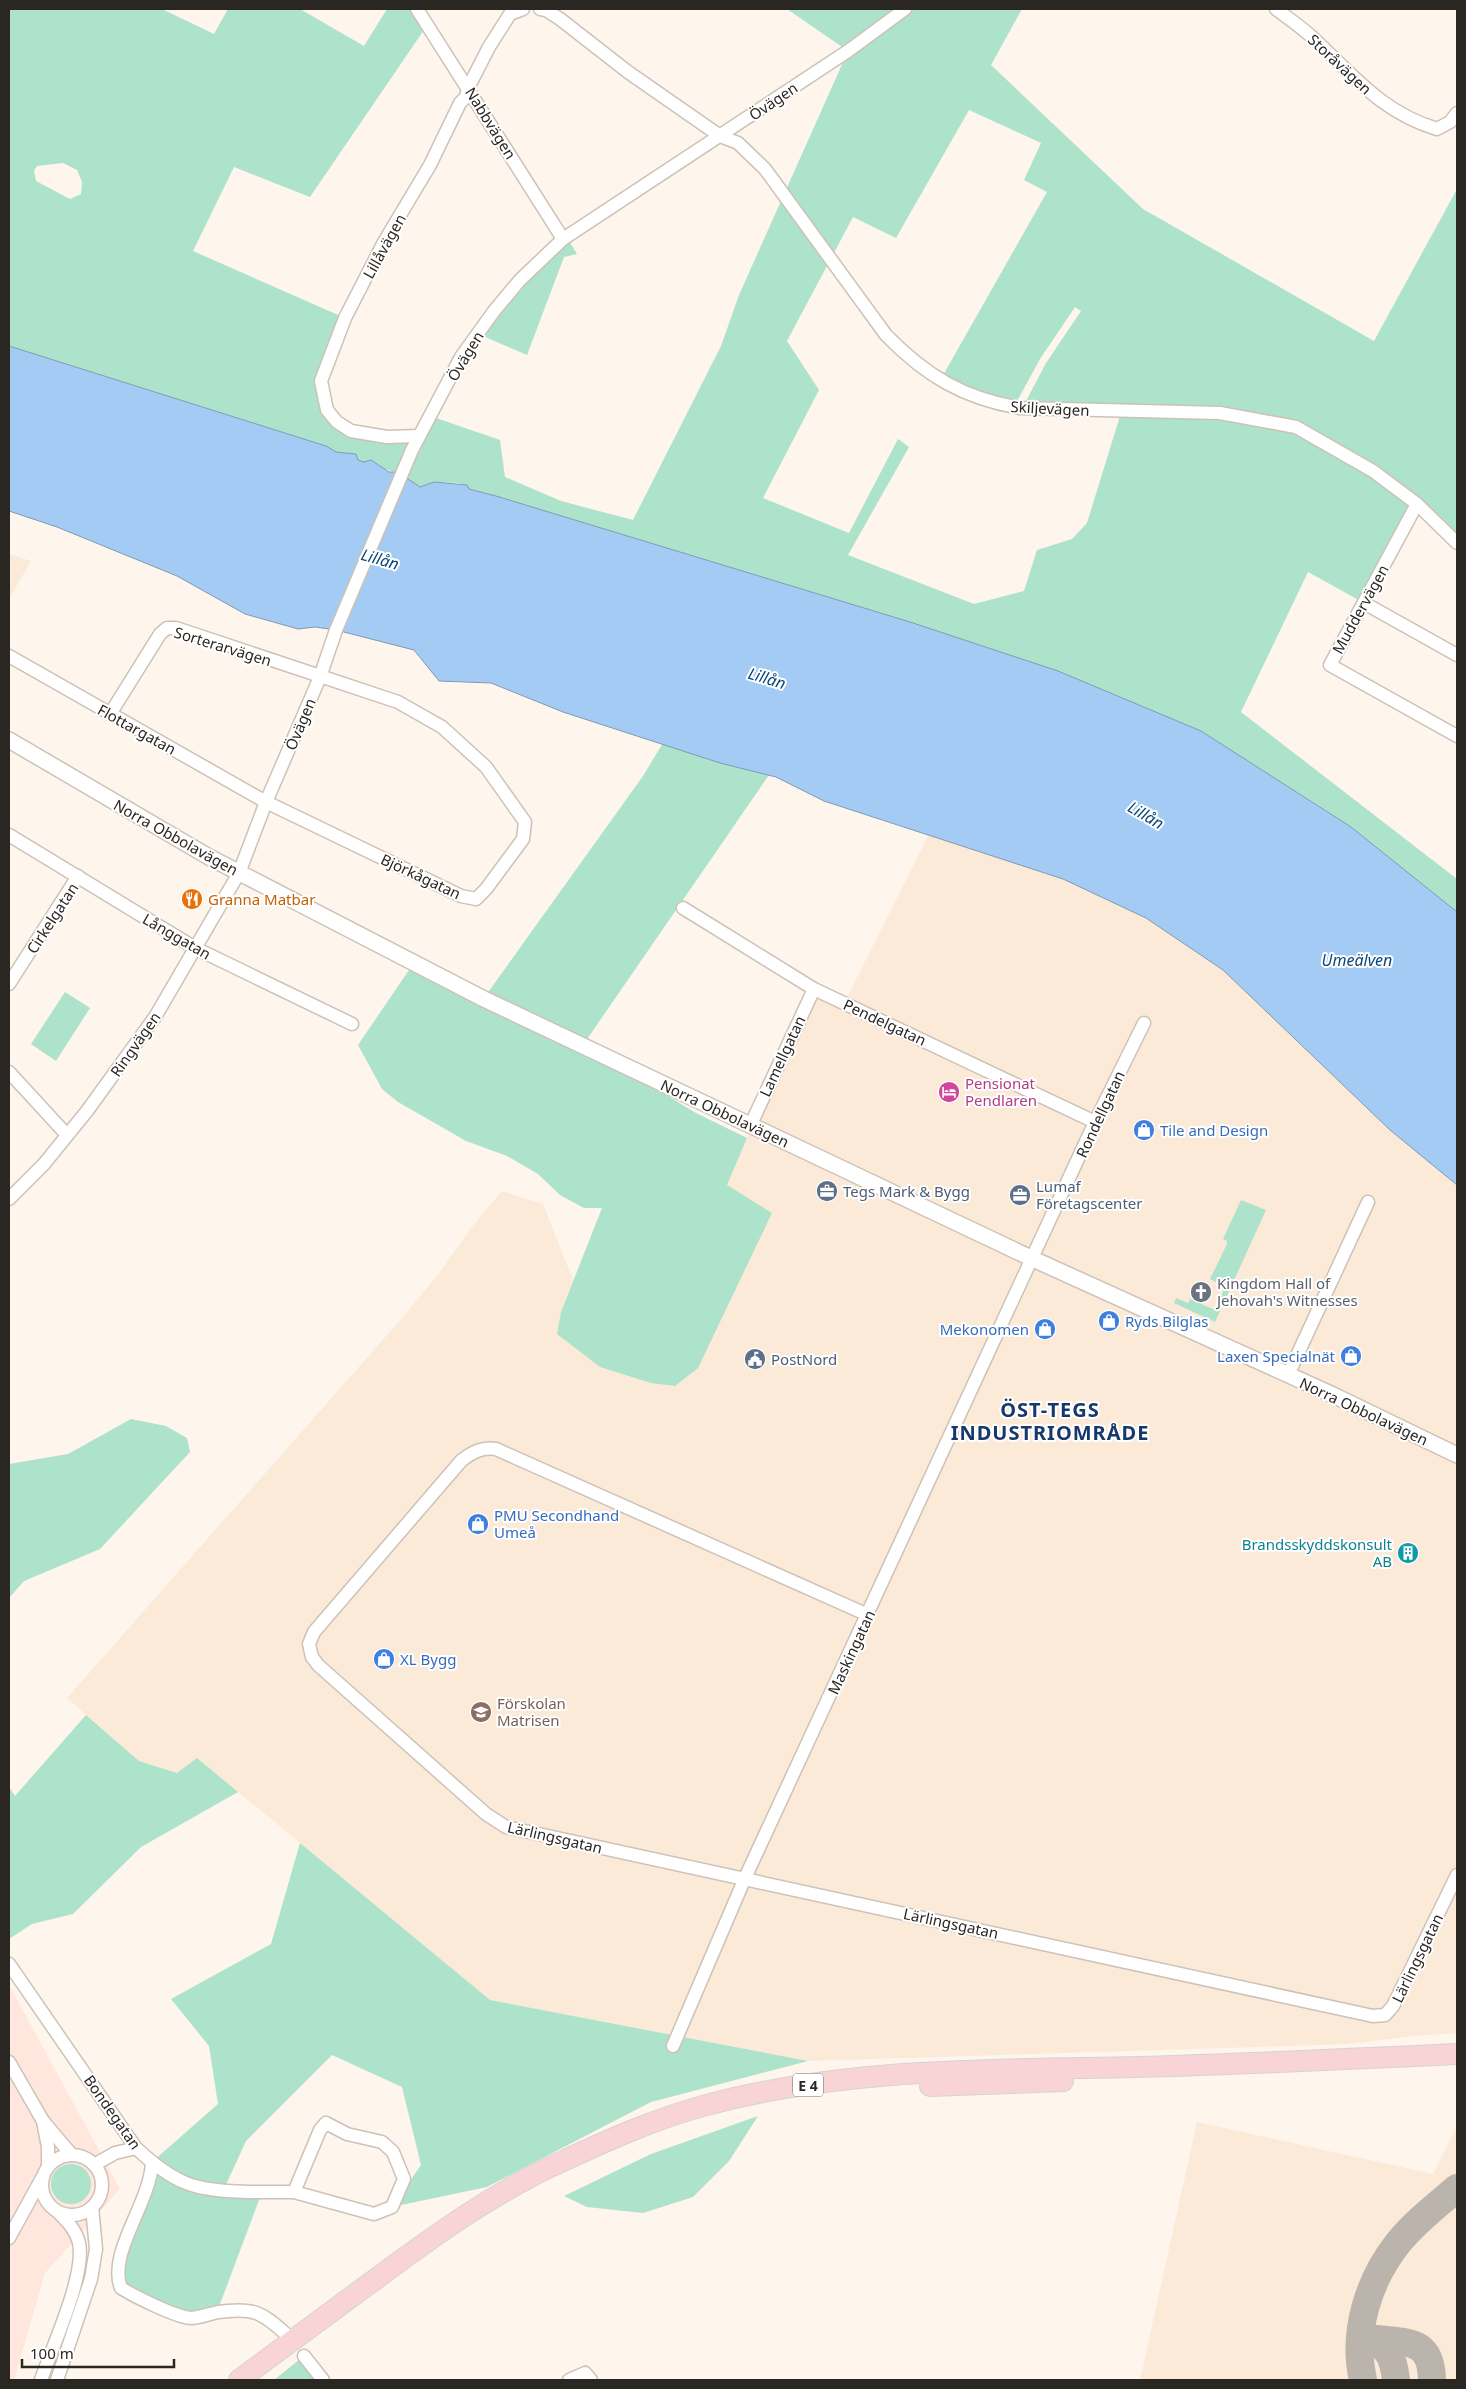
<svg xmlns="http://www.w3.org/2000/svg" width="1466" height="2389" font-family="'Noto Sans',sans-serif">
<rect width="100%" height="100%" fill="#fef5ec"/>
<polygon fill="#ffe7dd" points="9,1985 120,2189 45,2273 14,2380 9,2380"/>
<g fill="#fcead9">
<polygon points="9,554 31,561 9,599"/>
<polygon points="929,834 1063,879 1146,918 1223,970 1390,1130 1457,1185 1457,2033 1411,2036 1350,2044 808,2061 490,2000 197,1758 177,1773 139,1761 67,1698 402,1318 440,1272 471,1228 502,1191 543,1204 573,1280 561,1312 772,1213 726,1185 814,989 844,1003"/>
<polygon points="1197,2122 1433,2174 1457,2126 1457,2380 1140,2380"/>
</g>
<g fill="#ade3ca" fill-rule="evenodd">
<path d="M9 9H162L214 34 228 9H300L364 46 387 9H418L428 24 310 197 234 167 193 251 345 318 322 394 351 431 419 436 398 472C390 472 368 463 358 460L356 454 336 452 326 446 9 346ZM63 163 77 170 82 182 81 194 70 199 36 181 34 171 37 166Z"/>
<path d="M787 9H1022L991 65 1143 209 1374 341 1457 189V543L1417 504 1364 603 1308 572 1241 712 1457 879V912L1351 827 1201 731 1058 671 910 622 496 496 469 489 459 483 434 482 420 487 410 483 407 477 436 418 500 440 505 477 561 501 633 520 721 346 739 295 848 51ZM969 110 1041 143 1024 180 1047 192 942 377 995 398 1016 403 1040 359 1075 307 1081 311 1046 363 1025 403 1120 416 1087 523 1072 539 1037 550 1024 591 974 604 848 555 909 447 898 439 849 533 763 498 819 390 787 341 853 217 896 238Z"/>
<polygon points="569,241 577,254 564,257 527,355 483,336 526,283"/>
<polygon points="663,743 720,763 769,775 583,1045 696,1113 747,1138 727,1185 772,1213 698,1368 675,1386 651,1383 600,1367 557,1334 561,1312 602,1208 584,1208 560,1195 538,1174 507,1156 466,1141 398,1102 382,1089 358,1045 409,970 479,1005 643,776"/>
<polygon points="65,992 90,1008 56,1061 31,1044"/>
<polygon points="1241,1200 1266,1210 1215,1322 1174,1303 1176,1298 1188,1303 1190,1299 1215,1310 1225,1287 1210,1279 1227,1244 1227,1241 1223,1239"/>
<polygon points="131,1419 166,1426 187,1438 190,1452 100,1549 24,1581 9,1598 9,1464 68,1454"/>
<polygon points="86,1715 139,1761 177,1773 197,1758 238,1792 141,1847 73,1914 32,1924 9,1939 9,1787 15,1796"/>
<polygon points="300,1843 490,2000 808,2061 651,2102 487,2187 392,2207 421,2165 402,2087 332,2055 246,2141 224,2189 262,2192 217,2312 190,2318 128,2293 118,2266 152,2162 218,2104 209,2046 171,1999 271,1944"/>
<polygon points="758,2116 729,2161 693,2197 643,2213 587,2207 564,2196 651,2154"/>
<circle cx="71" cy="2184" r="20"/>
<polygon points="304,2356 323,2380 274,2380"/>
</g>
<polygon fill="#a3cbf4" stroke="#7f9ab5" points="9,346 326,446 336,452 356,454 358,460 364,462 371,460 389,472 398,472 420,487 434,482 467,485 469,489 496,496 910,622 1058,671 1201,731 1351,827 1457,912 1457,1185 1390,1130 1223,970 1146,918 1063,879 824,801 776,777 720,763 563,712 491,683 439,681 414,650 336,630 315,627 298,629 245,614 177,576 57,527 9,511"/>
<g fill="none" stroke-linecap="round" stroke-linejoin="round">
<g stroke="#bbb4ac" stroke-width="28">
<path d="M1366 2336C1389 2348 1393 2355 1396 2380"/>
<path d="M1376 2339C1409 2343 1431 2339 1432 2380"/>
<path d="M1363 2380C1352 2333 1368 2281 1398 2243 1415 2222 1437 2205 1457 2188"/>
</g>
<g stroke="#cdc2b7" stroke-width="15">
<g id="minor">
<polyline points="417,9 563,239"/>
<path d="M540 9 546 10 560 19 628 72 720 136 738 143 765 169 886 335C926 376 963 398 1020 408L1220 413 1296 427 1373 471 1417 504 1457 543"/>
<path d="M1276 9C1288 18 1301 27 1312 37 1353 75 1381 112 1437 129L1450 122 1457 113"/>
<polyline points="419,436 387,437 351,431 337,422 327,410 321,381 345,318 384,242 430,165 460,103 466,97 468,88 489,47 510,14 523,9"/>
<polyline points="1417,504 1330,665 1457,736"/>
<polyline points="1364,603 1457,655"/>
<polyline points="9,656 266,802 461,896 476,899 486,889 523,839 525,822 486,767 442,727 398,702 176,628 167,628 160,634 110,714"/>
<polyline points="9,835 195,948 352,1024"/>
<polyline points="683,908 814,989 1095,1122"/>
<polyline points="9,984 78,876"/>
<polyline points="9,1072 67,1135"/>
<polyline points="751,1124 814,989"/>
<polyline points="9,1199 44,1164 87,1111 155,1017 239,873 266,802 320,677 336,630 412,450 461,357 494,311 520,280 563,239 848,51 905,9"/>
<polyline points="1288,1375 1368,1202"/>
<path d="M868 1615 496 1449C482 1447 472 1452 461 1461L314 1632 309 1644 312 1657 318 1665 486 1814 506 1827 1373 2016 1385 2015 1393 2006 1457 1875"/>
<path d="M9 1964 136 2148C150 2161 168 2176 186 2183 212 2194 265 2192 294 2192"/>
<polyline points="673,2046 745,1878 1095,1122 1144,1023"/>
<polyline points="9,2062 43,2121 71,2154"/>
<polyline points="43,2121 48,2147 48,2166"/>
<polygon points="326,2123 347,2134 382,2142 393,2152 404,2179 392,2207 374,2214 294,2192 320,2130"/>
<circle cx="72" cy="2185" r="30"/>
<path d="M152 2162C151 2202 107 2253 121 2288 134 2296 177 2318 192 2318 201 2317 209 2314 218 2312 253 2307 262 2312 287 2335"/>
<polyline points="94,2165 115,2153 136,2148"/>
<polyline points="9,2238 42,2178"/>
<polyline points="304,2356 323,2380"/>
<path d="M41 2380C52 2347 86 2275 79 2243 76 2230 67 2221 58 2212"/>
<polyline points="57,2380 91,2279 96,2249 92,2207"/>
<polyline points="569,2380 585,2373 591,2380"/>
</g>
</g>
<g stroke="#cdc2b7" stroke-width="18">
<polyline id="tertiary" points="9,740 209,857 484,999 1033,1259 1333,1395 1457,1455"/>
</g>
<g stroke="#d4d4d3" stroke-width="22">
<g id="trunk">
<polyline points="930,2086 1063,2081"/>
<path d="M239 2380C286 2345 333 2310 381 2275 438 2233 498 2190 563 2161 608 2140 655 2119 703 2106 844 2067 993 2070 1137 2067 1244 2064 1351 2059 1457 2054"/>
</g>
</g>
<use href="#minor" stroke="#fff" stroke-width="12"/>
<use href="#tertiary" stroke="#fff" stroke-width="15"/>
<use href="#trunk" stroke="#f8d4d6" stroke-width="20"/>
</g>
<defs>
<g id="restaurant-disc" transform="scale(1.125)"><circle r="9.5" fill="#e8710a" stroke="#fff"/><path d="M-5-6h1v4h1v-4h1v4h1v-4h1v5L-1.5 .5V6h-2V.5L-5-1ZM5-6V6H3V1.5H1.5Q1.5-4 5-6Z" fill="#fff"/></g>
<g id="hotel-disc" transform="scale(1.125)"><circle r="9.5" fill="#d1479c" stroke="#fff"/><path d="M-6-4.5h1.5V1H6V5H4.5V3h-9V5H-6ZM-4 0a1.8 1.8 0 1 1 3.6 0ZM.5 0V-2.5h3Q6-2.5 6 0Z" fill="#fff"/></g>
<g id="shop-disc" transform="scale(1.125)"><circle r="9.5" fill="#3f7fe0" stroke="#fff"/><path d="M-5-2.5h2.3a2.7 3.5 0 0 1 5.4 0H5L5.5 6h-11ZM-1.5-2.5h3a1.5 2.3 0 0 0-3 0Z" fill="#fff"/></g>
<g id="office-disc" transform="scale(1.125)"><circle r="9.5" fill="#5c6f8a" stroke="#fff"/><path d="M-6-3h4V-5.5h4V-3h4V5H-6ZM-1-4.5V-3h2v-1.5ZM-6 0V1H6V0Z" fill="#fff"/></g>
<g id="church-disc" transform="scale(1.125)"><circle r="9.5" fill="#6b7280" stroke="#fff"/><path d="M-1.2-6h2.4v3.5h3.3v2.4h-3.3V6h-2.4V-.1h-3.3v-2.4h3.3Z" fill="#fff"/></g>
<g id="civic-disc" transform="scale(1.125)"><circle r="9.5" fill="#5c6f8a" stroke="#fff"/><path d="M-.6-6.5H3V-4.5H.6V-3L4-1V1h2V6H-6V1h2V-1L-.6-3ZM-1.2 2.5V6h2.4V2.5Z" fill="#fff"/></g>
<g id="building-disc" transform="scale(1.125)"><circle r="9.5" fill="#0f9aa8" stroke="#fff"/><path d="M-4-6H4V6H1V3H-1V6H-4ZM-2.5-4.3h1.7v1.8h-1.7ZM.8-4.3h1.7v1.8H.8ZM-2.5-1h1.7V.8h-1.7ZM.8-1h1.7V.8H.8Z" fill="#fff"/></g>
<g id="school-disc" transform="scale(1.125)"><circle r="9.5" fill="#8d6e63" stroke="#fff"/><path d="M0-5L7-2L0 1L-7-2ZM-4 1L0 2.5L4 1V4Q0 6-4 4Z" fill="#fff"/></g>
</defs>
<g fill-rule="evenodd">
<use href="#restaurant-disc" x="192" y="899"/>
<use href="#hotel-disc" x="949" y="1092"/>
<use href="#shop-disc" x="1144" y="1130"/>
<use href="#office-disc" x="827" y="1191"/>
<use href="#office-disc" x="1020" y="1195"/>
<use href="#church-disc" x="1201" y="1292"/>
<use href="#shop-disc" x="1109" y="1321"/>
<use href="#shop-disc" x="1045" y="1329"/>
<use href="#shop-disc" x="1351" y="1356"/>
<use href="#civic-disc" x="755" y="1359"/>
<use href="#shop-disc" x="478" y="1524"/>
<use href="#building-disc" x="1408" y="1553"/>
<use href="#shop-disc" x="384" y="1659"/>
<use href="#school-disc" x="481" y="1712"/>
</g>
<g text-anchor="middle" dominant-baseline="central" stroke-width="4" stroke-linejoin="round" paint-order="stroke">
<rect fill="#fff" stroke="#6a6764" stroke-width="1" x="793" y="2073.5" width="30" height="23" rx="4"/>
<g font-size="14" font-weight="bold" fill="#2a2622">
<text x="808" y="2085">E 4</text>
</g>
<g font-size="15" fill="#2a2622" stroke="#fff">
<text transform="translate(1340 64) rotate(43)">Storåvägen</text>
<text transform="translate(773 101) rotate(-34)">Övägen</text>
<text transform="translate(491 123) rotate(58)">Nabbvägen</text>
<text transform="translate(384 246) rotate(-61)">Lillåvägen</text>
<text transform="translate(465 356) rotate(-59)">Övägen</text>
<text transform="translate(1050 408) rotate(3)">Skiljevägen</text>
<text transform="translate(1360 609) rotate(-61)">Muddervägen</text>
<text transform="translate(223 646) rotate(17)">Sorterarvägen</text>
<text transform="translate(300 724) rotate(-67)">Övägen</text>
<text transform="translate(137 729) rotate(29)">Flottargatan</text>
<text transform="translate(176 837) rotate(29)">Norra Obbolavägen</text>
<text transform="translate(421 876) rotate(25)">Björkågatan</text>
<text transform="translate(52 918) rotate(-57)">Cirkelgatan</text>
<text transform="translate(177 936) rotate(30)">Långgatan</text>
<text transform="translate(885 1022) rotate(25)">Pendelgatan</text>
<text transform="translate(135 1044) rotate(-55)">Ringvägen</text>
<text transform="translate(782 1056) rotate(-65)">Lamellgatan</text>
<text transform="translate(725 1113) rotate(25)">Norra Obbolavägen</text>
<text transform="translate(1100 1114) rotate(-65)">Rondellgatan</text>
<text transform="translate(1364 1411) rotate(25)">Norra Obbolavägen</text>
<text transform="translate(851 1652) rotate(-65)">Maskingatan</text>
<text transform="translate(555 1837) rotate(13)">Lärlingsgatan</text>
<text transform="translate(951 1923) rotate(12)">Lärlingsgatan</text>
<text transform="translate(1417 1958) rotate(-64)">Lärlingsgatan</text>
<text transform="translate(113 2112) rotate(55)">Bondegatan</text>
</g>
<g font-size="15" fill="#c56008" stroke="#fff" text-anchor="start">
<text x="208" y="899">Granna Matbar</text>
</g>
<g font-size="15" fill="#b23c85" stroke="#fff" text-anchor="start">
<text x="965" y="1083">Pensionat<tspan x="965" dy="17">Pendlaren</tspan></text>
</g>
<g font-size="15" fill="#366cbe" stroke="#fff" text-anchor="start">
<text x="1160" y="1130">Tile and Design</text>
<text x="1125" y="1321">Ryds Bilglas</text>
<text x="1029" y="1329" text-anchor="end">Mekonomen</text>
<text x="1335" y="1356" text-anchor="end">Laxen Specialnät</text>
<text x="494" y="1515">PMU Secondhand<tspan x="494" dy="17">Umeå</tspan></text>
<text x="400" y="1659">XL Bygg</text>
</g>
<g font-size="15" fill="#4e5e75" stroke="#fff" text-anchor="start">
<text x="1036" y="1186">Lumaf<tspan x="1036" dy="17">Företagscenter</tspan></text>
<text x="843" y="1191">Tegs Mark &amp; Bygg</text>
<text x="771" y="1359">PostNord</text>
</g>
<g font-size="15" fill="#5b616d" stroke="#fff" text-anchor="start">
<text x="1217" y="1283">Kingdom Hall of<tspan x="1217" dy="17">Jehovah's Witnesses</tspan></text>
</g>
<g font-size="15" fill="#0d838f" stroke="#fff" text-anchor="end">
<text x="1392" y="1544">Brandsskyddskonsult<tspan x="1392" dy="17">AB</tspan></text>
</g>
<g font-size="15" fill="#785e54" stroke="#fff" text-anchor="start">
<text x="497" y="1703">Förskolan<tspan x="497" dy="17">Matrisen</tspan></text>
</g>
<g font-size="16" font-style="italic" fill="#0a4779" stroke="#fff">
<text transform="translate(380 559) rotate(16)">Lillån</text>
<text transform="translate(767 678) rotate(17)">Lillån</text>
<text transform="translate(1146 815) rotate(30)">Lillån</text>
<text x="1357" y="960">Umeälven</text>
</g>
<g font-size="20" font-weight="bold" letter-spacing="1" fill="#16396d" stroke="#fff">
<text x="1050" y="1409">ÖST-TEGS<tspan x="1050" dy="23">INDUSTRIOMRÅDE</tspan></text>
</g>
</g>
<rect width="1466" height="2389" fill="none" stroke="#2a2622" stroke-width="20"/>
<path d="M22 2359v8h152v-8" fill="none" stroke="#2a2622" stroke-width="2.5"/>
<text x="30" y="2359" font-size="15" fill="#2a2622" stroke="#ffffff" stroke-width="4" paint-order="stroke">100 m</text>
</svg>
